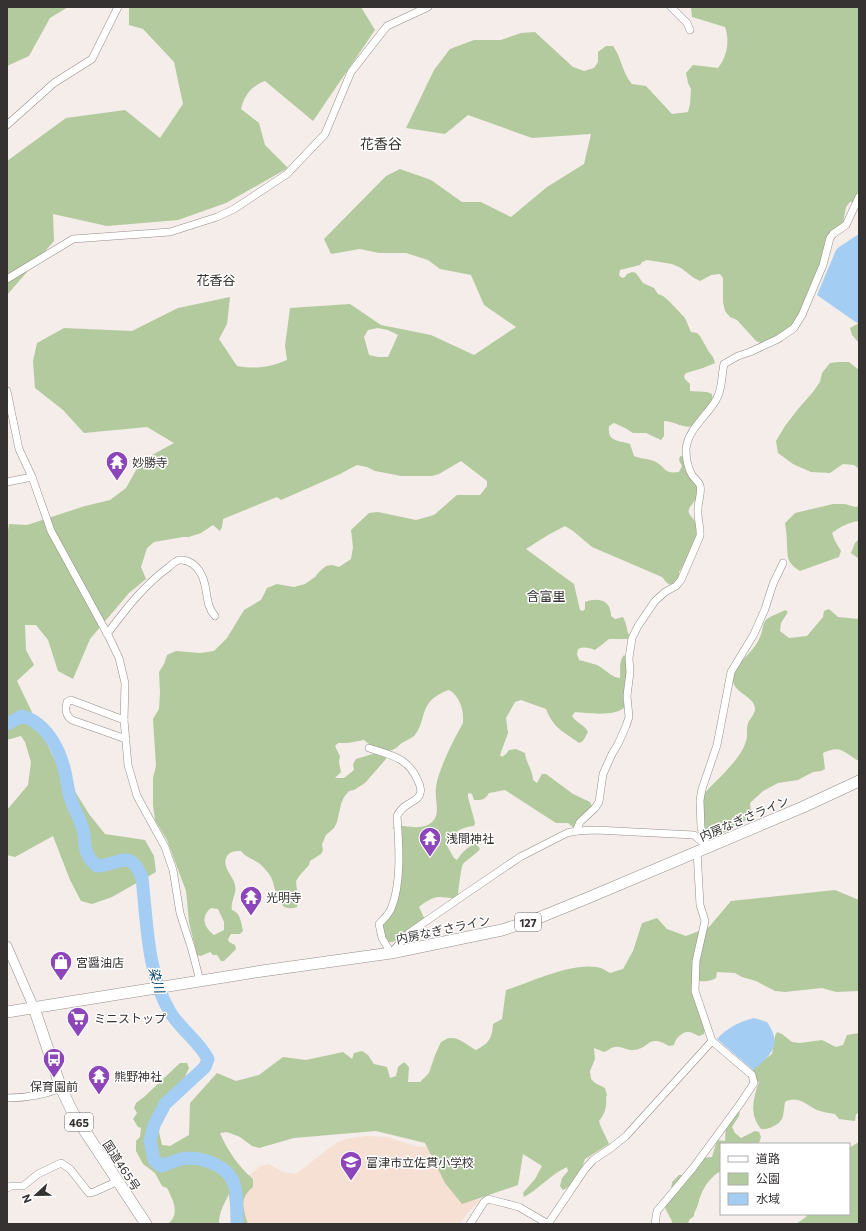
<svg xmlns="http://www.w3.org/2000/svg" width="866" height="1231" font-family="Commissioner,'Noto Sans JP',sans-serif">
<rect width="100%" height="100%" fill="#f5ede9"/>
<polygon fill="#f6e0d3" points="366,1136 387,1137 419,1147 435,1146 473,1191 480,1201 469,1211 460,1224 248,1224 241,1209 245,1178 261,1166 268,1164 284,1172 296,1174 336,1143 346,1139"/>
<g fill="#b2ca9d" fill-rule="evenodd">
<polygon points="7,7 68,7 50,18 29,56 7,66"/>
<path d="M129 7H361L375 30 313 121 265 81C251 86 244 96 241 109L259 123 265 145 288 168 226 203 178 220 107 226 53 214 54 241 7 295V161L66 118 125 110 160 138 183 104 174 62 143 29 129 25Z"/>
<path d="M691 7H859V195L854 202H850L846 207 843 223 825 253 814 281 810 286 807 298 801 310 795 321 782 339V342L779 343H761L756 341 737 320 730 317 725 311 723 302V278L720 274 711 275 700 281 694 278 681 268 672 264 647 260 642 262 640 265 620 270 619 275 622 278 625 277 627 274 632 272 636 273 643 283 654 288 658 294 663 296 669 301 685 318 691 332 697 333 700 336 709 352 713 357 715 363 703 368 686 373 684 376 685 379 690 384V391L707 392 712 394C714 407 709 405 702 412 699 416 696 422 694 426 683 429 674 421 664 421V436L661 440 646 433H633L625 428 614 423 609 426C607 442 618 440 630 444L634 456C641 459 651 459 656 462 667 468 663 474 679 472L682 466 679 460 680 456 684 457 697 486 698 497C682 516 689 509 699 528L695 543 690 549 689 558 679 572V578L676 583 671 585 667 583 662 577 592 547 573 531 565 526 548 535 526 549 574 584 580 610 583 611 585 609V602C598 597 611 600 611 616L615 619 623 617C627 624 627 632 629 635L628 639H609L595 650C589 648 585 646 578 649L577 654 579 660C583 661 594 664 597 665 605 669 612 678 620 678 621 670 618 662 624 655L627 658 628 661 623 700 625 707C615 717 588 713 575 712L572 716C576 723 584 724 588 732L583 741 579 743C563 731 554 729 546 709L521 700 515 702 506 718 508 733 500 755 502 757 506 754 509 750 516 749 525 753C526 763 533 771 533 780L537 783 542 774H546L573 794 590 802 592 806 574 828 568 823H556L505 790 489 793C485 800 482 800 474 800L472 794 468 793V797L475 823 474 826C461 827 452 833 446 844L454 858 457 860C462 852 468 847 476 843L480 849C476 854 464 862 463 864 461 868 458 891 458 897 451 899 446 897 439 897 433 897 423 903 419 907L426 922 393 942H387L379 930 392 909 398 888 395 831 393 828 395 825C407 826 424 831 433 821 441 813 434 798 436 788 437 772 455 737 463 723 464 711 460 696 449 690 444 691 442 693 438 695 420 706 426 720 415 735 413 738 406 740 402 743 399 745 396 749 392 750 382 754 371 746 364 740L348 743H338L335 746 340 756 339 762 341 772 335 778H344L354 770 353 764 356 759 376 753 386 755V759L365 783 354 790 349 791 344 797 341 804 337 822 334 828 326 835 322 844 323 850 321 854 310 861 309 865 300 875 296 881 298 901 297 907C276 914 277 890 271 877 269 873 264 868 261 865 255 859 247 859 241 851 235 851 231 851 227 856 221 867 233 875 235 885 237 894 230 902 232 910 241 913 241 923 243 931L240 934H231L228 939 229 942 235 945 236 949 224 961H221L217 955H213L210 952 201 956 197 955 189 922 186 891 167 840 155 820 153 805V778L156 766 153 719 159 709 160 693 159 672 164 664 167 655 176 651 200 653 214 651 227 638 244 610 261 600 267 588 277 584 294 587 305 584 315 577 319 572 326 566 332 565 339 567 351 559 353 547 351 530 369 513 378 512 416 520 434 515 457 495H480L487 486V481L461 461 439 474 432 476H401L375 471 367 467 357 465 340 474 281 500 277 497 223 519 222 527 220 531 213 525 201 533 189 537H183L154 542 147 548 141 567 146 579 129 593 90 639 73 679 58 671 48 640 36 625H25L26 650 34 665 17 681 53 756 89 814 105 834 145 840 154 856 156 872 112 897 92 904 81 901 70 880 53 836 15 857 7 855V810L28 785 31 762 25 742 21 736 7 740V536L9 524 27 525 85 506 110 500 126 488 141 461 174 443 147 427 84 433 63 410 35 388 33 361 37 343 64 328 132 331 178 308 230 297 227 324 219 339 237 366C257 369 268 368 287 360L285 346 290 308 350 304 381 325 431 335 474 355 516 327 484 305 471 275 440 269 428 260 406 253H379L360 249 331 254 324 239 386 176 400 169 431 180 462 202H481L511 217 547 187 584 164 591 134 532 138 468 115 445 134 406 128 434 70 450 49 474 40H501L521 33 535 32 573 67 584 71 594 68 598 62V52L606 46H613C622 58 622 73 632 84L646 86 672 114 688 112 690 104 691 89 688 83 686 73 693 65 718 68C727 57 730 41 725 27L692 17ZM378 328 388 330 398 335 388 357H378L369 355 364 337 368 330ZM211 908 218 909 224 922V930L214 935C204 927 200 917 211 908Z"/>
<polygon points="859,323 859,343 852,335 850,328"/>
<polygon points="838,362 849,362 859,370 859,469 854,465 843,464 830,473 811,472 793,464 778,453 776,441 785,426 798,409 813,392 820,382 822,373 830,363"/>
<path d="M833 504H845L855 507 859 506V521C849 522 840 527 832 533L835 541 841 551 839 557 800 571C787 562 788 560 787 545 787 537 786 530 785 523L795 513Z"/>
<polygon points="859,539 859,559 851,553 855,543"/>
<path d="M829 609 838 617 859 619V761C844 753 841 744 823 753L825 769 821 771 813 772 798 780 778 783 763 791 750 803 751 811 748 819C737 825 707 849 703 823 701 814 703 804 703 795 715 781 741 760 746 741 748 736 746 729 748 723 750 719 754 715 755 710 756 697 736 694 733 682 730 669 743 661 750 652 754 648 758 642 760 637 763 631 762 624 766 620 770 616 780 613 785 610L788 612 781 623 780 631 789 638 807 636 823 617 824 611Z"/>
<path d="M835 890 859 900V991L836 992 822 988 785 992 775 991 756 981 742 977 735 973 717 972 716 978C709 982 703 982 696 980L693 991V998L697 999 705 1028 704 1034 699 1036C696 1035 692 1032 689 1032 682 1031 675 1039 674 1045L669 1046C648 1033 649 1049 634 1050 627 1051 622 1046 615 1047 611 1047 608 1051 604 1052L594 1048 595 1059 590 1071 591 1079 595 1083 605 1088 607 1095 606 1097C607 1106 605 1114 599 1121 601 1129 606 1136 609 1144L585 1159C581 1171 574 1185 563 1190L560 1186 562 1178 568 1171 567 1167C551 1174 539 1189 524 1197L523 1193 535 1179 542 1166 523 1154 518 1185 462 1204 445 1183 425 1143 376 1131 294 1138 259 1148 252 1146 240 1137 227 1132 220 1133C227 1150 239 1167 253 1179V1187C239 1198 243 1209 248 1224H232L229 1194C224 1204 219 1212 219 1224H168C170 1222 173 1219 174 1216 177 1207 171 1196 167 1188L162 1186 155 1173 143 1164 136 1151V1141L140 1137 141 1128 138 1127 133 1119 137 1113 134 1108 136 1103 144 1097 180 1063H187L189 1068 183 1081 160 1121 159 1132 162 1145 170 1146 189 1135 190 1103 217 1073 236 1081 259 1075 283 1057 306 1060 343 1052 352 1059 354 1053 362 1051 368 1055 374 1064 387 1067 390 1078 396 1076 398 1067 404 1062 409 1067 408 1082H420L429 1073 435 1055 441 1042C443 1041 447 1038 450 1038 459 1037 468 1046 476 1050 489 1043 492 1039 493 1024L502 1019 506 990C531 982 570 963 596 967 601 967 606 971 610 973L623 969 633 951 642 923 657 918 667 929 686 936 709 927 731 901Z"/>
<path d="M777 1032 782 1034 792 1042 800 1043 822 1040 836 1047 843 1045 847 1035 859 1033V1113L856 1114 855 1121 839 1119 835 1114C829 1113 822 1112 817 1110 806 1105 798 1095 785 1102 784 1107 784 1114 782 1119 778 1125 769 1130 761 1129 749 1114 753 1099 759 1082 754 1078 752 1075 753 1068L772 1054 775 1036Z"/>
<path d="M740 1110 739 1116 732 1127 735 1133 741 1138 755 1131 759 1132 761 1137 759 1143 721 1144V1174L719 1172C708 1179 701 1191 698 1204 697 1209 694 1211 694 1216L689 1220 688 1224H671L672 1221 666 1210 664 1203 671 1190 672 1182 679 1175H685L700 1158 712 1157 717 1140 725 1141 726 1123Z"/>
<polygon points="859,1142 859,1224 796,1224 806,1217 807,1214 849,1214 849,1148"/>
</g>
<g fill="#a4cdf4">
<polygon points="859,234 859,323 857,323 817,295 836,250 839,247"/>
<path d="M754 1018 767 1022C783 1045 771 1055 753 1070L717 1039C728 1027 739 1022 754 1018Z"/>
</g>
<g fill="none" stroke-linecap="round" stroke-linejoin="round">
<path stroke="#a4cdf4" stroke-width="13" d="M7 724 22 716C47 723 60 750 65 772 67 781 68 791 71 800 75 811 82 822 84 834 85 838 84 842 85 846 86 855 91 861 97 866 120 865 130 847 142 878 147 921 147 974 170 1012 180 1029 199 1041 208 1059L205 1067 165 1104 154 1125 150 1141 154 1160 161 1166C167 1164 174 1161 181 1159 201 1156 230 1165 235 1187 237 1198 237 1212 237 1224"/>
<g stroke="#948d89" stroke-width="8">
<g id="minor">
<polyline points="671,7 687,23 690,30"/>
<polyline points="7,125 54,83 92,59 118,7"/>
<polyline points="7,279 73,239 170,232 217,217 234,209 287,174 325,134 351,72 387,26 428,7"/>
<polyline points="7,391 19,449 32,477 51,531 109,637 119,658 125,683 124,720 128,765 137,796 165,847 173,870 180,913 192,950 200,981"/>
<polyline points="7,482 32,477"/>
<path d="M107 634C125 610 144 585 169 567 172 564 176 561 179 560 189 559 197 566 201 574 209 588 204 604 215 616"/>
<path d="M124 720 71 700 67 702C65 709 65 715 72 720L126 739"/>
<path d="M369 748C390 755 408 757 418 781 420 785 422 792 419 796 415 803 403 803 397 816 399 844 402 883 391 909 388 915 383 920 379 924L382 938 391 953 409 933 464 895 520 857 567 833 576 831 596 830 694 835 708 847"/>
<path d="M576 831 580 822 595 808 599 802 603 774 612 754 618 744 626 726 629 717 627 696 630 672 629 658 632 638 638 626 655 601 665 592 676 586 681 580 700 536C701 527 697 519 698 509 698 501 702 493 700 485 698 481 695 479 692 475 688 468 686 457 686 449 688 429 707 416 716 400 723 388 721 377 724 364L738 356 750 352 778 339 794 328 802 315 823 265 830 238 833 234 846 225 859 197"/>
<polyline points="707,847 701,828 700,800 702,789 717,745 731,672 754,634 765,609 773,584 783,563"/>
<path d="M7 1098C25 1098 44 1095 61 1088"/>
<polyline points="7,1188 11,1186 23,1186 38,1174 61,1163 70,1169 89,1193 94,1192 118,1181"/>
<polyline points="470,1224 484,1202 488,1199 519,1207 548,1224"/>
<polyline points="548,1224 585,1169 593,1160 611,1148 626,1136 712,1041"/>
<polyline points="655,1224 657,1211 693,1168 740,1104 754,1083 752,1075 712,1041 695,991 696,961 705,921 700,905 697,851"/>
</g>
</g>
<g stroke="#948d89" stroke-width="10">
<polyline id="major" points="7,946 34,1008"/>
</g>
<g stroke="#948d89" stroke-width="12">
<g id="highway">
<polyline points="34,1008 61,1088 73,1113 146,1224"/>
<polyline points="7,1012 262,971 391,953 502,930 536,919 590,897 803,807 859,781"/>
</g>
</g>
<use href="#minor" stroke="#fff" stroke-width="7"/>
<use href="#major" stroke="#fff" stroke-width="9"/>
<use href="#highway" stroke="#fff" stroke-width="11"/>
</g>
<defs>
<g id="temple-pin" transform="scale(1.15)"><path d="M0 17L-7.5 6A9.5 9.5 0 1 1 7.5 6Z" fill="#8d46b9" stroke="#fff"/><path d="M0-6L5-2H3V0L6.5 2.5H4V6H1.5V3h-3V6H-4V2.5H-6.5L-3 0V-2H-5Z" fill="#fff"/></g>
<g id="shop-pin" transform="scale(1.15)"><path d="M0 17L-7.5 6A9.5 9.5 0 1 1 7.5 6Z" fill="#8d46b9" stroke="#fff"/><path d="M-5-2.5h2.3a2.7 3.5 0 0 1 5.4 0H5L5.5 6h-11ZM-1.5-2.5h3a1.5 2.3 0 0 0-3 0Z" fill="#fff"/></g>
<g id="supermarket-pin" transform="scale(1.15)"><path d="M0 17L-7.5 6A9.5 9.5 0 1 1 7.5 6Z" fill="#8d46b9" stroke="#fff"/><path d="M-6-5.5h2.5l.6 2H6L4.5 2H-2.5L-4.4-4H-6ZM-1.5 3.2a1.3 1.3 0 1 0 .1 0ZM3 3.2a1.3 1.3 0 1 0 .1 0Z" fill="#fff"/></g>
<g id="bus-pin" transform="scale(1.15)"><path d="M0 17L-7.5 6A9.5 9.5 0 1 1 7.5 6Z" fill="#8d46b9" stroke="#fff"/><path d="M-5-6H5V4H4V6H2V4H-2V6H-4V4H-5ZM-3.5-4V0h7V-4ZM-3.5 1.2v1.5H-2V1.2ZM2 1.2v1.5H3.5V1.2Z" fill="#fff"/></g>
<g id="school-pin" transform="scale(1.15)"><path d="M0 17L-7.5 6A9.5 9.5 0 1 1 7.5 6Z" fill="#8d46b9" stroke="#fff"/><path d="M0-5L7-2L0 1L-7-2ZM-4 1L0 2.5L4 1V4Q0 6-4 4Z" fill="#fff"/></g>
</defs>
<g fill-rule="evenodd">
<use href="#temple-pin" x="117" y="462"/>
<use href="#temple-pin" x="430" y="838"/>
<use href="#temple-pin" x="251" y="897"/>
<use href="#shop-pin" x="61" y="962"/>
<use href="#supermarket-pin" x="78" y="1018"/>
<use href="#bus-pin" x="54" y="1059"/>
<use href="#temple-pin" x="99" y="1076"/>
<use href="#school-pin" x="351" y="1162"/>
</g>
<g text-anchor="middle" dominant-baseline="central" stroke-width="3" stroke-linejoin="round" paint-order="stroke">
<g fill="#fff" stroke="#72706f" stroke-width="1">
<rect x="515" y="913" width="26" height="18" rx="3"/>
<rect x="65" y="1113" width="28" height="18" rx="3"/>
</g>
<g font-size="11" font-weight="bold" fill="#353231">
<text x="528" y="922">127</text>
<text x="79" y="1122">465</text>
</g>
<g font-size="12" fill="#353231" stroke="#fff" text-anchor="start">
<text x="132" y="462">妙勝寺</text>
<text x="446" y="838">浅間神社</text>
<text x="266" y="897">光明寺</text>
<text x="76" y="962">宮醤油店</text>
<text x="94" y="1018">ミニストップ</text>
<text x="114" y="1076">熊野神社</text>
<text x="54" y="1086" text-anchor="middle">保育園前</text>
<text x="366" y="1162">富津市立佐貫小学校</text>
</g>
<g font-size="12" fill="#353231" stroke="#fff">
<text transform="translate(744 818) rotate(-23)">内房なぎさライン</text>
<text transform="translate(443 929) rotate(-12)">内房なぎさライン</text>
<text transform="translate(122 1165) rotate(57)">国道465号</text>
</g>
<g font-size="13" fill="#353231" stroke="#fff">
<text x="216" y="280">花香谷</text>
<text x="546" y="596">含富里</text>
</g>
<g font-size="13" font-style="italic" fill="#013f6c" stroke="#fff">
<text transform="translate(157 980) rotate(75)">染川</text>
</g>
<g font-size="14" fill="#353231" stroke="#fff">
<text x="381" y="143">花香谷</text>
</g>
</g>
<rect width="866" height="1231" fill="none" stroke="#353231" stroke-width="16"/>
<rect x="720" y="1143" width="130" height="72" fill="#ffffff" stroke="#aeadad"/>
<rect x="728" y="1156" width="20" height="6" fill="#ffffff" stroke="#aeadad"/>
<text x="756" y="1163" font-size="12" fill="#353231">道路</text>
<rect x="728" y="1173" width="20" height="12" fill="#b2ca9d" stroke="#aeadad"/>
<text x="756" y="1183" font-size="12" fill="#353231">公園</text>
<rect x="728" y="1193" width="20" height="12" fill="#a4cdf4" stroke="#aeadad"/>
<text x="756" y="1203" font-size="12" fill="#353231">水域</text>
<g transform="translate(36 1195) rotate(248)" stroke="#ffffff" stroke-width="3" paint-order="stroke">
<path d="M0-3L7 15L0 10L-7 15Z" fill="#353231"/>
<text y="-6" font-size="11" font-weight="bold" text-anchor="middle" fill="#353231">N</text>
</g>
</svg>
